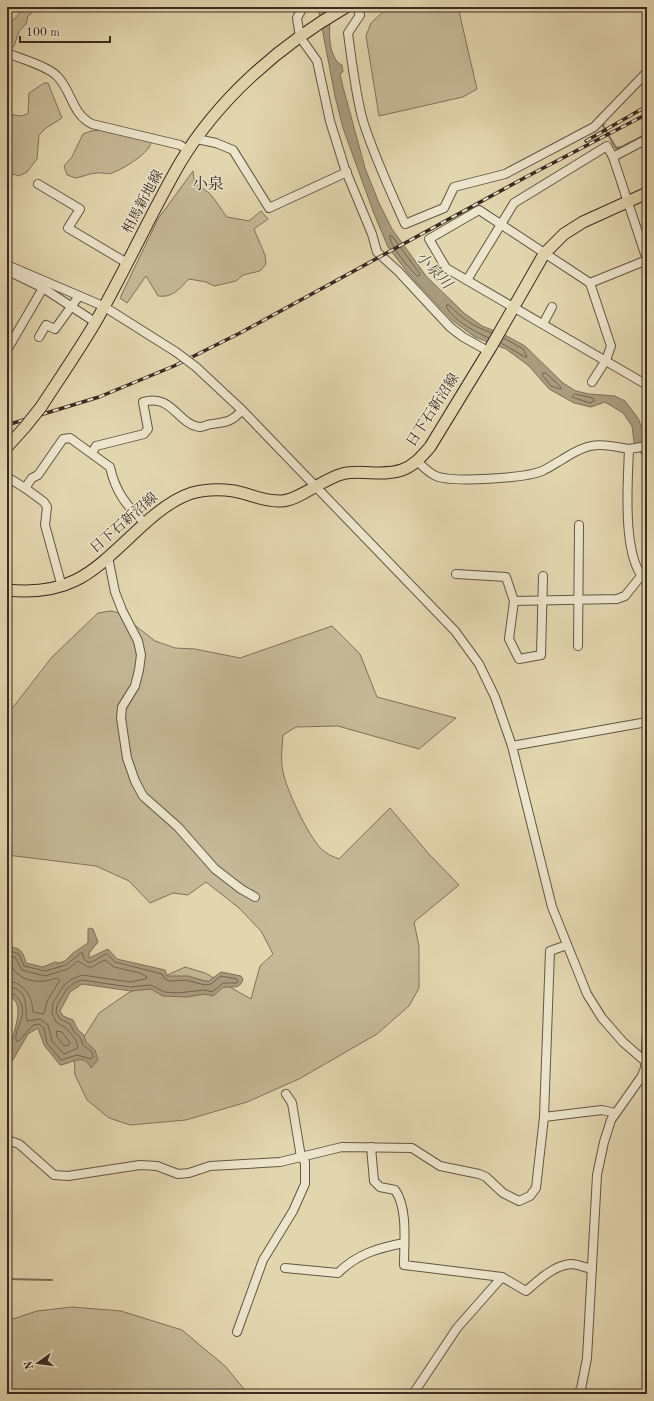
<svg xmlns="http://www.w3.org/2000/svg" width="654" height="1401" font-family="'Old Standard TT','Noto Serif JP',serif">
<rect width="100%" height="100%" fill="#e2d6af"/>
<filter id="stains"><feTurbulence type="fractalNoise" baseFrequency=".005" numOctaves="4"/><feColorMatrix values="0 0 0 0 .2 0 0 0 0 .09 0 0 0 0 .02 0 0 0 .5 -.17"/></filter>
<radialGradient id="worn" r=".72"><stop offset=".6" stop-color="#630" stop-opacity="0"/><stop offset="1" stop-color="#630" stop-opacity=".3"/></radialGradient>
<g fill="#c5b997" stroke="#80725c">
<polygon points="25,7 39,7 28,16 26,24 19,31 14,46 9,49 7,48 7,27"/>
<polygon points="393,7 458,7 477,89 463,97 379,116 366,36 371,23 385,10"/>
<polygon points="44,83 48,83 62,118 46,128 39,135 37,159 27,172 19,176 7,172 7,114 20,116 28,114 29,93"/>
<path d="M100 130 151 141C152 152 123 169 112 173 107 175 102 172 97 173 90 173 82 177 76 178L67 175 64 166 72 157 83 134 91 131Z"/>
<path d="M193 171C194 188 199 184 210 194 216 200 221 210 227 217L249 221 261 211 268 219 254 229 265 255 266 264 260 271 243 275 236 281 214 286 206 282 189 279C179 289 173 298 158 296L146 276 127 303 120 298 158 219Z"/>
<path d="M111 611 119 613 155 641 175 648 195 649 240 658 332 626 360 654 377 697 456 718 419 749 338 726 296 727 283 735C282 748 280 763 284 776 288 792 311 843 325 852 329 855 334 857 339 859L390 808 428 853 459 885 414 922 419 946V988L409 1006 377 1034 299 1079 247 1102 186 1120 130 1125 109 1118 87 1100 75 1075 74 1053 99 1013 128 993 185 967 205 973 251 999 260 966 273 954 261 931 239 908 206 882 188 895 173 893 150 903 129 881 96 866 7 855V715L52 657 98 613Z"/>
<polygon points="72,1307 121,1311 182,1330 225,1366 248,1394 7,1394 7,1321 37,1311"/>
</g>
<g fill="#a99c7e" stroke="#7d6f58">
<path d="M318 7H331C330 27 326 47 338 63L342 65 343 72 340 74 343 87 365 168 379 203 392 229 426 276 464 313 482 326 505 335 525 346 563 383 576 391 589 394 615 396 625 401 638 418 647 441V463L634 442 632 426 623 413 605 402 591 407 574 403 549 389 529 366 506 349 475 337 453 321 408 273 388 247 373 211 343 128 335 96Z"/>
<path d="M90 928 93 929 98 942 89 953V958L108 949 117 959 165 970 167 976H188L205 981H209L221 972 241 976 243 979C240 991 231 985 222 988L213 996 205 994 187 997 163 996 151 989 131 991 82 984 70 992 60 1011 63 1016 73 1020 78 1030 84 1035 86 1042 95 1050 98 1060 91 1068C84 1052 71 1064 60 1065L44 1045 38 1028 28 1034 13 1060H11L8 1059C8 1043 31 1000 7 996V946C21 949 22 949 26 963L43 967 55 962 59 963 65 961 73 953 88 943V929Z"/>
</g>
<g fill="none" stroke-linecap="round" stroke-linejoin="round">
<g stroke="#72644f" stroke-width="1">
<path d="M390 236H392L420 274 419 276H417C410 269 388 244 390 236Z"/>
<path d="M489 338C477 333 449 318 446 305H449C463 319 472 326 492 333"/>
<polyline points="501,343 525,357 527,357 523,349 504,338"/>
<polygon points="543,373 546,373 560,386 561,389 551,386 543,376"/>
<polygon points="575,394 593,398 594,401 590,403 572,397"/>
<path d="M7 950 19 954 24 966 45 971 66 965 82 952 84 959 87 962C95 963 99 956 107 954L115 962 162 974 165 979 170 981 186 980 205 985 211 984 221 976 237 979 238 981 237 983H223L212 992 205 990 177 993 164 992 151 985 130 987 81 980 74 983 67 989 57 1005 56 1012 60 1019 70 1024 74 1032 80 1037 83 1045 92 1052 93 1057 91 1059 77 1055 61 1060 47 1043 44 1028 39 1024 33 1025 19 1041H16C14 1025 33 1012 14 994L7 992"/>
<path d="M7 955 15 957 22 970 45 976 68 969 78 961C95 972 90 966 105 960L114 967 140 973 147 977 146 979 130 982 82 975 72 979 64 985 53 1003 52 1013 56 1022 66 1028 76 1040 78 1048 64 1054 52 1041 48 1025 40 1019 27 1021C25 1006 29 988 7 987"/>
<path d="M7 961 10 963C17 981 39 985 56 978L60 980 47 1001 44 1014 33 1012C32 997 25 982 7 981"/>
<polygon points="57,1031 62,1032 70,1043 69,1045 64,1046 57,1037"/>
</g>
<g stroke="#7d6f58" stroke-width="2">
<polyline points="604,122 603,126 616,148 622,147 647,134"/>
<polyline points="7,1279 52,1280"/>
</g>
<g stroke="#645644" stroke-width="10">
<g id="minor">
<polyline points="303,7 297,18 300,37 317,61 330,121 345,169 372,234 377,252 398,271 450,327 463,337 488,351"/>
<path d="M357 7 360 15 348 33C352 62 355 92 363 121 374 156 390 190 405 224L444 208 454 187 505 174 594 127 647 72"/>
<path d="M7 53C21 59 48 66 58 77 72 92 72 114 92 124L180 145 189 151"/>
<polyline points="197,139 216,143 233,150 269,208 347,172"/>
<polyline points="647,139 613,157 647,260"/>
<polyline points="38,184 80,209 68,228 127,263"/>
<polyline points="647,260 590,283 479,210 429,239 446,268 647,385"/>
<polyline points="7,265 103,306 176,352"/>
<polyline points="10,272 43,288 95,322"/>
<polyline points="467,280 514,203 607,146 613,157"/>
<polyline points="590,283 611,346 606,360 592,382"/>
<polyline points="543,324 552,307"/>
<polyline points="39,337 46,325 55,329 79,296"/>
<polyline points="7,350 43,288"/>
<polyline points="196,367 242,410 455,631 479,664 495,697 512,746 552,907 587,994 602,1018 623,1042 647,1063"/>
<path d="M647 446 629 449C628 479 621 562 647 581"/>
<path d="M92 453 96 446 144 434 148 429 143 402C172 393 178 425 200 427 204 427 208 424 212 424 226 422 232 422 242 410"/>
<path d="M417 461C423 467 429 473 436 476 452 483 526 478 542 471 549 468 556 463 563 459 589 442 599 443 629 449"/>
<path d="M7 477 25 488 32 478 38 475 63 439 70 438 110 467C115 491 127 507 145 523"/>
<polyline points="25,488 44,502 47,507 45,525 62,587"/>
<polyline points="108,557 115,592 122,610 138,641 141,655 139,670 135,686 122,707 121,718 127,758 135,781 143,796 178,827 215,869 241,889 255,897"/>
<polyline points="456,574 506,577 514,601 509,639 519,659 541,655 543,576"/>
<polyline points="514,601 617,599 625,596 641,576"/>
<polyline points="578,646 579,525"/>
<polyline points="512,746 647,722"/>
<polyline points="544,1117 602,1110 615,1113"/>
<polyline points="7,1140 19,1144 54,1175 68,1176 140,1165 157,1166 178,1174 189,1173 210,1166 280,1162 342,1147 412,1148 440,1166 479,1174 486,1177 503,1193 519,1201 530,1196 536,1188 544,1117 550,951 567,945"/>
<path d="M371 1147 374 1181 380 1187 395 1190C408 1208 404 1243 404 1265L502 1277 526 1291C539 1280 554 1265 571 1264 578 1264 586 1268 592 1269"/>
<path d="M285 1268 338 1273C357 1254 378 1248 404 1243"/>
<polyline points="237,1332 263,1260 293,1211 305,1184 305,1162 301,1157 292,1103 286,1094"/>
<polyline points="413,1394 457,1328 502,1277"/>
<polyline points="577,1394 581,1389 587,1358 597,1175 604,1142 611,1120 642,1076 645,1068 647,1031"/>
</g>
</g>
<g stroke="#3a2b20" stroke-width="13">
<g id="major">
<path d="M41 407C59 379 78 352 95 323 125 271 150 215 180 163 219 98 280 45 346 7"/>
<polyline points="7,447 25,427"/>
<path d="M7 590C75 597 96 568 142 526 157 512 173 499 192 493 206 489 221 489 234 491 250 494 265 502 282 501 299 500 323 479 342 474 362 469 382 477 402 470 414 466 422 456 430 447L491 347 544 254 564 234 583 222 647 193"/>
</g>
</g>
<use href="#minor" stroke="#ece4cb" stroke-width="8"/>
<use href="#major" stroke="#e2d6af" stroke-width="11"/>
<g stroke="#3a2b20" stroke-width="3.5">
<g id="rail">
<polyline points="586,141 647,106"/>
<polyline points="7,425 99,397 174,366 242,332 526,177 647,114"/>
</g>
</g>
<use href="#rail" stroke="#ece4cb" stroke-width="2" stroke-dasharray="6" stroke-linecap="butt"/>
<g stroke="#645644" stroke-width="10" stroke-linecap="butt">
<polyline id="minor-bridge" points="176,352 196,367"/>
</g>
<g stroke="#3a2b20" stroke-width="13" stroke-linecap="butt">
<polyline id="major-bridge" points="25,427 41,407"/>
</g>
<use href="#minor-bridge" stroke="#ece4cb" stroke-width="8"/>
<use href="#major-bridge" stroke="#e2d6af" stroke-width="11"/>
</g>
<g text-anchor="middle" dominant-baseline="central" stroke-width="3" stroke-linejoin="round" paint-order="stroke">
<g font-size="14" fill="#3a2b20" stroke="#ece4cb">
<text transform="translate(143 202) rotate(-62)">相馬新地線</text>
<text transform="translate(433 410) rotate(-57)">日下石新沼線</text>
<text transform="translate(124 523) rotate(-41)">日下石新沼線</text>
</g>
<g font-size="15" font-style="italic" fill="#564738" stroke="#ece4cb">
<text transform="translate(433 271) rotate(47)">小泉川</text>
</g>
<g font-size="16" fill="#3a2b20" stroke="#ece4cb">
<text x="208" y="185">小泉</text>
</g>
</g>
<rect width="654" height="1401" fill="none" stroke="#e2d6af" stroke-width="24"/>
<rect x="8" y="8" width="638" height="1385" fill="none" stroke="#3a2b20" stroke-width="2"/>
<rect x="12" y="12" width="630" height="1377" fill="none" stroke="#3a2b20"/>
<g transform="translate(38 1363) rotate(256)" stroke="#ece4cb" stroke-width="3" paint-order="stroke">
<path d="M0-3L7 15L0 10L-7 15Z" fill="#3a2b20"/>
<text y="-6" font-size="11" font-weight="bold" text-anchor="middle" fill="#3a2b20">N</text>
</g>
<path d="M20 36v6h90v-6" fill="none" stroke="#3a2b20" stroke-width="2"/>
<text x="26" y="36" font-size="12" fill="#3a2b20" stroke="#ece4cb" stroke-width="3" paint-order="stroke">100 m</text>
<rect width="100%" height="100%" filter="url(#stains)"/>
<rect width="100%" height="100%" fill="url(#worn)"/>
</svg>
